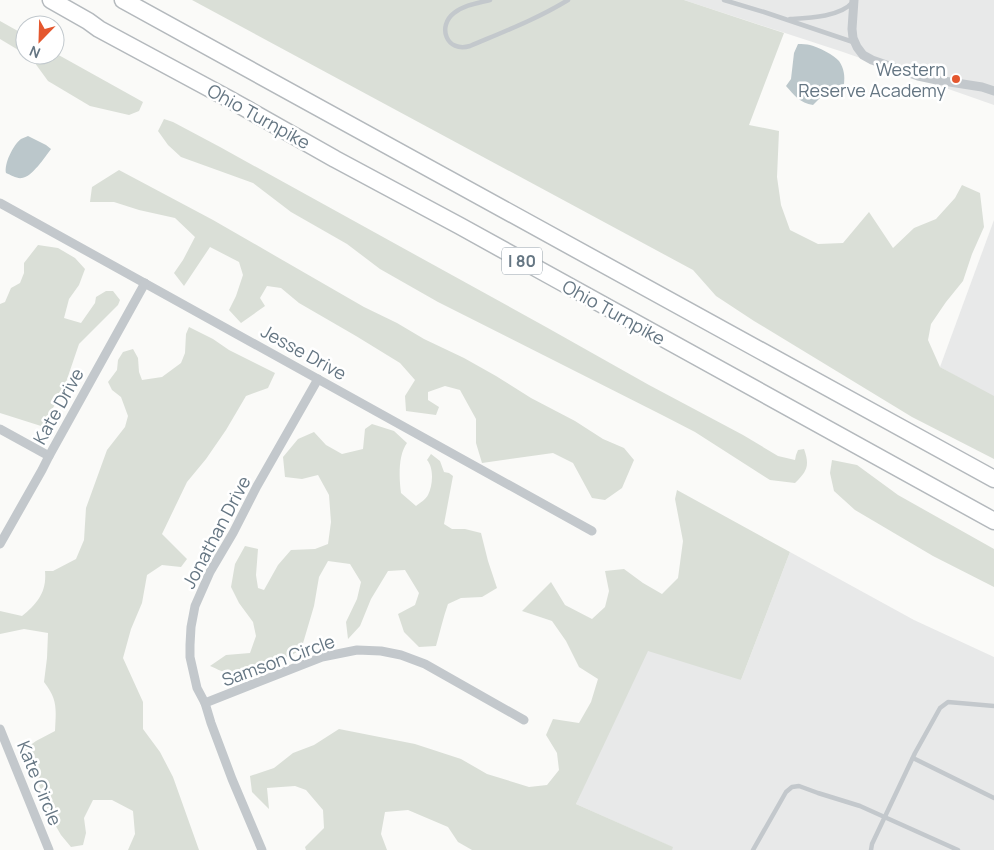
<svg xmlns="http://www.w3.org/2000/svg" width="994" height="850" font-family="Manrope,sans-serif">
<rect width="100%" height="100%" fill="#fafaf8"/>
<g fill="#e8e9e9">
<polygon points="684,0 994,0 994,105 843,52"/>
<polygon points="994,220 994,398 940,367"/>
<polygon points="790,552 914,620 994,657 994,850 672,850 672,847 576,804 650,633 741,680"/>
</g>
<g fill="#dadfd7">
<polygon points="192,0 684,0 784,33 749,125 779,131 777,177 781,205 790,230 818,244 843,243 869,212 893,248 914,228 936,219 955,198 962,185 980,193 984,227 972,254 963,281 946,302 931,324 928,340 940,367 994,396 994,459 912,417 754,321 716,296 693,270"/>
<polygon points="0,21 25,35 25,54 0,39"/>
<polygon points="55,53 143,102 139,111 129,115 90,106 48,81 32,59 26,55 55,55"/>
<path d="M164 119 173 122 220 147 546 327 649 385 743 435 778 456 795 460 796 455 798 450 804 449C810 466 807 471 795 483L770 480 695 432 664 416 438 302 380 269 347 244 291 212 253 183 181 157 168 145 158 131Z"/>
<polygon points="119,170 213,220 364,307 397,323 424,339 464,358 496,376 531,398 575,421 603,439 624,448 634,460 622,488 605,500 592,498 573,463 553,453 482,463 476,443 476,419 460,390 445,386 428,392 428,400 439,407 436,415 406,411 405,396 415,380 400,363 356,336 299,303 281,288 267,286 260,298 265,306 241,323 229,310 236,296 243,275 239,262 210,247 184,286 174,273 183,260 195,237 175,218 139,210 114,202 90,202 92,187"/>
<polygon points="38,245 58,248 75,258 85,269 79,285 69,299 64,318 81,323 95,303 96,297 106,291 113,291 120,300 118,305 79,344 62,394 41,426 0,413 0,304 5,302 11,288 20,283 24,273 24,263"/>
<path d="M189 327 213 339 229 350 275 373 268 388 246 396 226 430 206 459 187 482 162 534 187 559 181 567 162 565 147 575 142 603 131 629 123 658 143 702V729L160 752 173 777 199 850H128L135 834 133 811 112 800H93L84 818 86 833 83 845 71 847 61 835 50 816 37 779 25 749 36 741 55 731C56 709 58 700 44 682L47 658 48 633 24 629 0 634V611L22 616C37 604 47 592 45 571H53L76 559 84 540 86 508 107 450 125 427 128 416 121 397 112 390 108 382 117 370 118 360 123 352 133 349 138 358 139 372 142 380 162 377 181 363 185 353 186 334Z"/>
<path d="M372 424 394 431 407 443C398 455 399 478 401 493L416 506C420 503 426 499 428 495 433 485 434 468 427 460L431 454 440 461 444 472 449 473 453 476 444 524 452 529H465L481 533 488 561 497 588 482 597 461 598 448 604C443 618 440 632 436 646L419 647 404 632 398 614 415 605 419 593 405 570 388 571 371 599 360 626 348 639 346 622 357 599 361 582 350 564 328 561 319 577 314 606 301 650C278 662 255 678 228 673 222 672 215 668 210 666L226 655 250 653 256 636 253 622 239 603 231 587 235 564 245 546 258 549 256 575 258 588 264 590 278 565 291 550 315 549 328 544 331 522 329 495 318 475 302 479 285 477 283 457 298 439 314 432 326 445 342 454 363 449 365 429Z"/>
<polygon points="832,460 857,465 898,495 994,549 994,587 933,556 855,510 834,491 830,473"/>
<polygon points="677,490 790,552 741,680 648,651 576,804 673,847 672,850 472,850 458,842 448,827 408,810 385,812 381,834 387,850 306,850 305,847 324,828 323,810 306,790 295,786 267,788 269,809 252,792 250,776 274,768 293,753 314,745 339,729 415,744 461,759 487,774 529,787 547,785 559,770 557,753 546,735 553,719 579,723 591,702 598,679 579,667 566,641 552,621 522,611 551,582 565,605 592,619 605,607 609,591 605,571 624,569 643,583 662,594 678,578 683,541 675,499"/>
</g>
<g fill="#bbc7cb">
<path d="M798 44C802 44 807 44 810 45 818 47 834 55 839 61 844 68 845 76 844 84L830 88 813 105C800 103 794 95 786 86L791 79 794 53Z"/>
<path d="M28 136 46 145 51 149C45 157 32 177 22 178 17 179 11 175 6 173 4 164 13 145 21 139 23 138 26 137 28 136Z"/>
</g>
<g fill="none" stroke-linecap="round" stroke-linejoin="round">
<g stroke="#b4b9bd" stroke-width="19">
<g id="highway">
<polyline points="51,0 88,21 99,29 229,99 335,159 460,226 994,521"/>
<polyline points="123,0 994,479"/>
</g>
</g>
<g stroke="#c3c8cc" stroke-width="4.5">
<path d="M490 0C478 3 464 5 454 13 437 26 446 53 470 46 503 32 537 19 568 0"/>
<polyline points="724,0 764,12 853,42"/>
<path d="M790 19C809 18 840 17 853 2"/>
<polyline points="913,758 994,798"/>
<polyline points="753,850 786,792 792,787 799,786 818,793 860,806 958,850"/>
<polyline points="871,850 872,844 915,753 940,708 948,702 994,706"/>
</g>
<g stroke="#c3c8cc" stroke-width="9">
<polyline points="854,0 852,29 853,38 857,47 863,55 872,60 918,76 937,80 982,87 994,91"/>
<polyline points="0,203 592,531"/>
<polyline points="0,429 49,456"/>
<polyline points="0,544 42,470 49,456 145,283"/>
<polyline points="205,703 322,657 357,650 381,651 401,655 425,664 524,720"/>
<polyline points="0,729 49,850"/>
<polyline points="262,850 232,779 211,723 205,703 197,688 190,657 190,645 191,627 195,606 210,572 233,533 257,486 318,379"/>
</g>
<use href="#highway" stroke="#fff" stroke-width="16"/>
</g>
<circle fill="#e4572e" stroke="#fff" stroke-width="2" cx="956" cy="79" r="5"/>
<g text-anchor="middle" dominant-baseline="central" stroke-width="5" stroke-linejoin="round" paint-order="stroke">
<rect fill="#fff" stroke="#939fa8" stroke-width="1" x="502" y="247.5" width="40" height="27" rx="4"/>
<g font-size="16" font-weight="bold" fill="#657683">
<text x="522" y="261">I 80</text>
</g>
<g font-size="18" fill="#657683" stroke="#fff" text-anchor="end">
<text x="946" y="69">Western<tspan x="946" dy="21">Reserve Academy</tspan></text>
</g>
<g font-size="18" fill="#657683" stroke="#fff">
<text transform="translate(259 116) rotate(29)">Ohio Turnpike</text>
<text transform="translate(614 312) rotate(29)">Ohio Turnpike</text>
<text transform="translate(304 352) rotate(29)">Jesse Drive</text>
<text transform="translate(58 406) rotate(-61)">Kate Drive</text>
<text transform="translate(216 532) rotate(-62)">Jonathan Drive</text>
<text transform="translate(278 660) rotate(-20)">Samson Circle</text>
<text transform="translate(40 783) rotate(68)">Kate Circle</text>
</g>
</g>
<g transform="translate(40 40) rotate(203)"><circle r="24" fill="#ffffff" stroke="#c1c8cd"/>
<path d="M0-4L9 19L0 12L-9 19Z" fill="#e4572e"/>
<text y="-8" font-size="14" font-weight="bold" text-anchor="middle" fill="#657683">N</text>
</g>
</svg>
